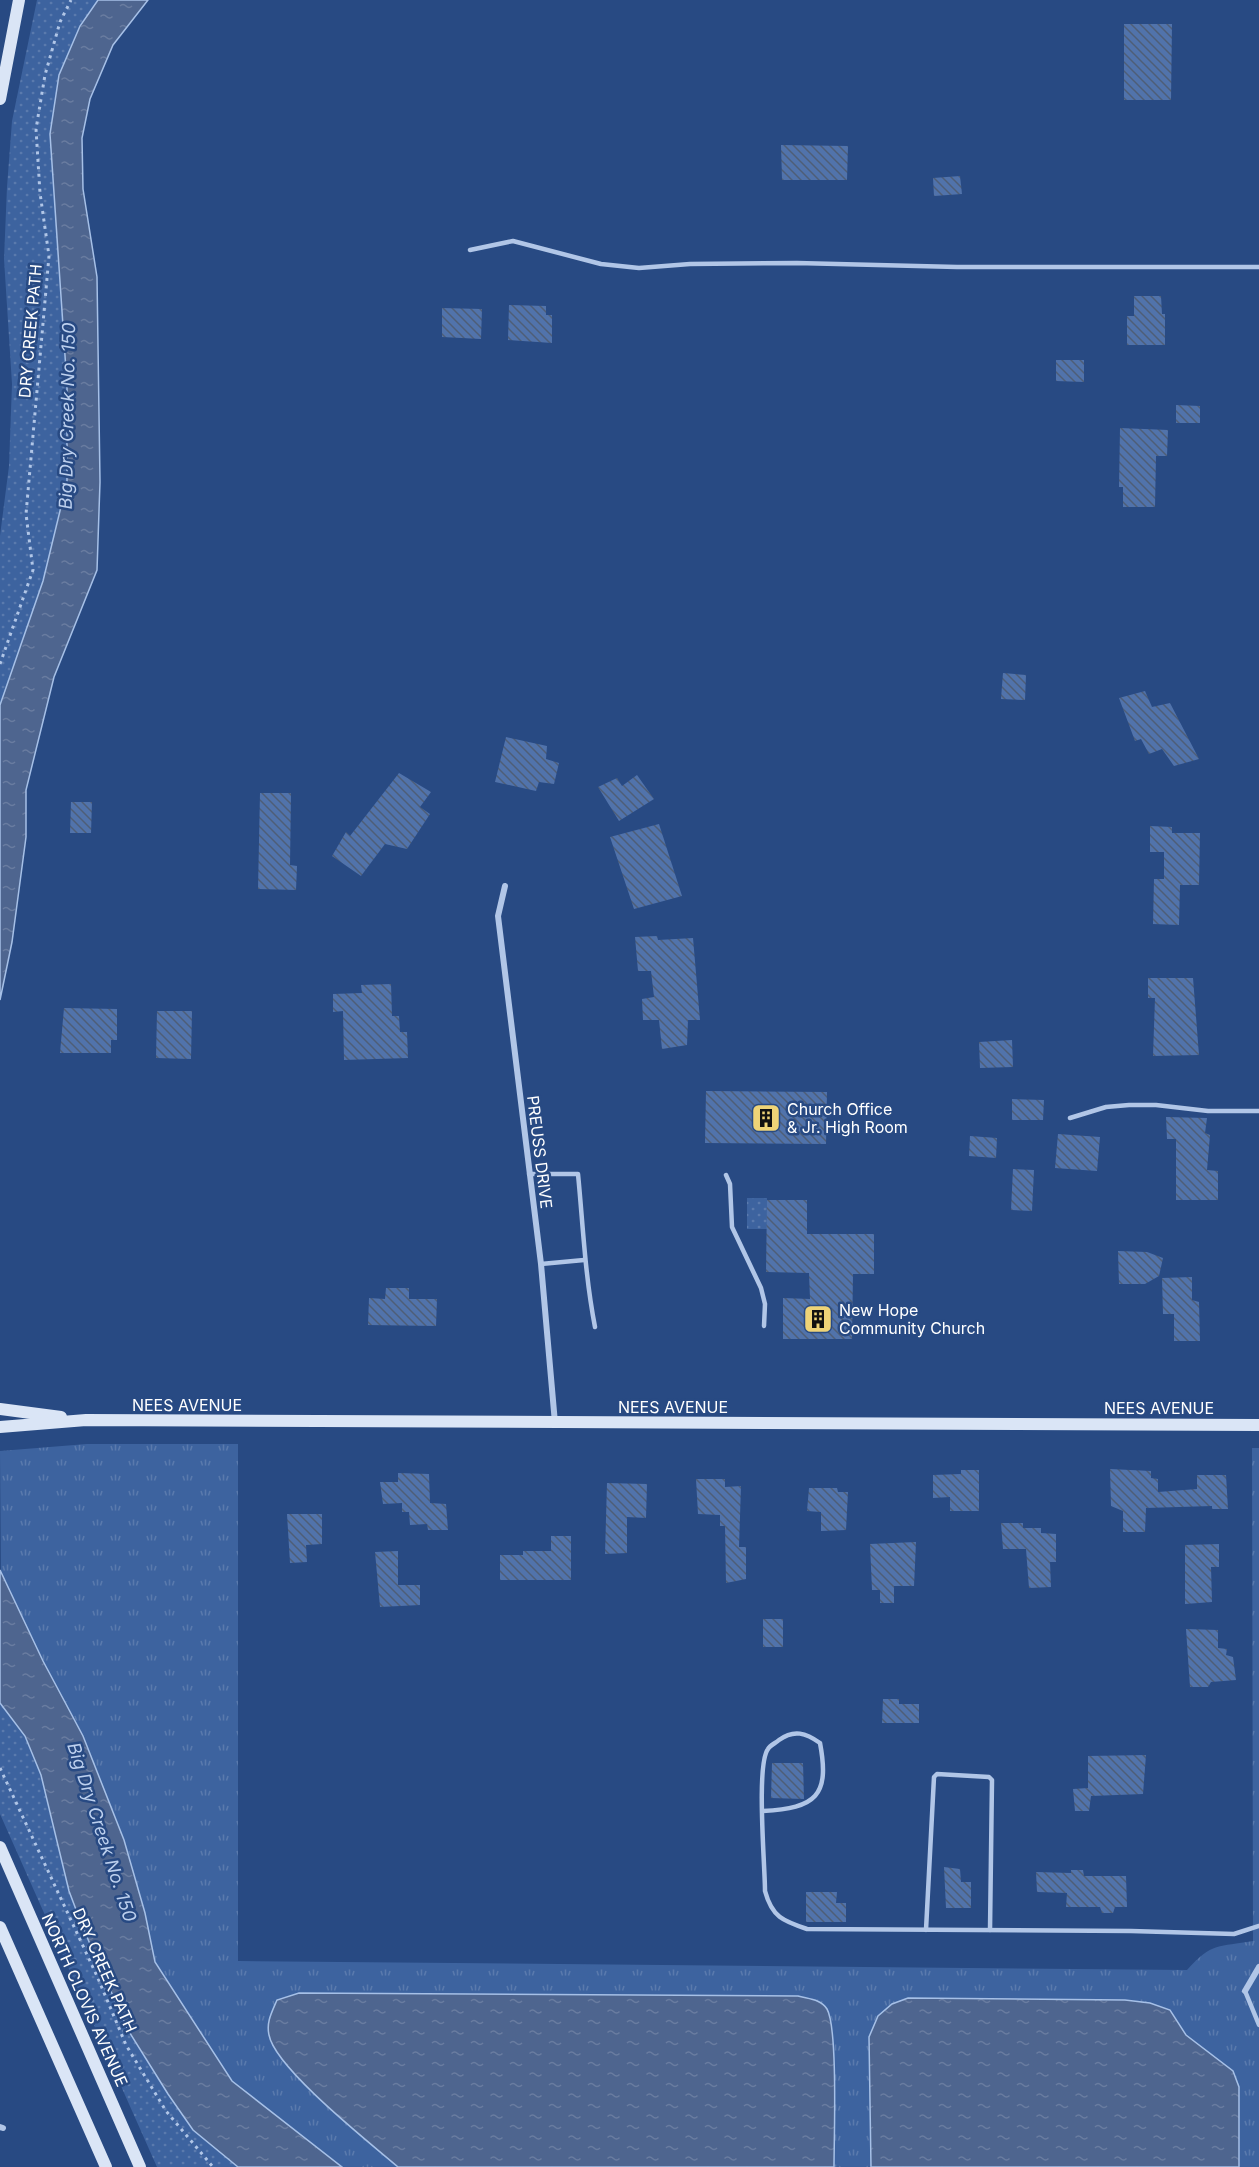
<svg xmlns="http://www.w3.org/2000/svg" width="1259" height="2167" font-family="Inter,sans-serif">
<defs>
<pattern id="grass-tufts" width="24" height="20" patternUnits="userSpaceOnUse" patternTransform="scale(1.5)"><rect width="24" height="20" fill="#3d639f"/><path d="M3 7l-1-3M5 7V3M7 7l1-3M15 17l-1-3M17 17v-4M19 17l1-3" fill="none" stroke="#5a7aad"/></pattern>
<pattern id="park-dots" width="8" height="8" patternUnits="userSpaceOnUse" patternTransform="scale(1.5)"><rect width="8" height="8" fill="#3d639f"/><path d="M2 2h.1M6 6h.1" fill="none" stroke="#5a7aad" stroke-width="1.8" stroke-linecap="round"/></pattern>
<pattern id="water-ripples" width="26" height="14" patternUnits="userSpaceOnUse" patternTransform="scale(1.5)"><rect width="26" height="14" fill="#4e658f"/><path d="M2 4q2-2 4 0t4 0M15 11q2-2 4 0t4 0" fill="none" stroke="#697ca0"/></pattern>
<pattern id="building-back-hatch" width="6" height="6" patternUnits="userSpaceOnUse" patternTransform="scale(1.5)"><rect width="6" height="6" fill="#5173ab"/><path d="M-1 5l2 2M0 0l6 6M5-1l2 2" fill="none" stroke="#4e5e77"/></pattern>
</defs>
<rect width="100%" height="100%" fill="#284a83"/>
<path fill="url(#grass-tufts)" d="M87 1444H238V1961L1187 1970C1212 1942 1219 1947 1253 1941L1252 1448H1259V2167H342L232 2081 155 1962 145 1913 124 1840 83 1736 43 1661 1 1573 0 1451Z"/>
<g fill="url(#park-dots)">
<polygon points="37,0 98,0 80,26 50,134 67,385 67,482 43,581 0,705 0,536 9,466 12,384 4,259 7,187 12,121"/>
<rect x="747" y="1198" width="20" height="31"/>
<polygon points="0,1703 25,1736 41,1775 69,1891 83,1928 128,2030 193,2130 238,2167 157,2167 0,1814"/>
</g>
<g fill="url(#water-ripples)" stroke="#a6c0e7" stroke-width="1.5">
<polygon points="98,0 148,0 113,45 90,99 82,138 83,189 97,277 100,482 97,570 54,677 26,790 26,837 12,942 0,1000 0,705 43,581 67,482 67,385 50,134 59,75 80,26"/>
<polygon points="0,1570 43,1661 83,1736 124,1840 145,1913 155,1962 232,2081 342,2167 238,2167 193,2130 168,2094 128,2030 83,1928 69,1891 41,1775 25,1736 0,1703"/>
<path d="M299 1993 798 1996C808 1999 821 1999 827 2009 838 2028 834 2139 834 2167H398C370 2143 275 2068 269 2035 266 2022 272 2012 277 2000Z"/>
<polygon points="908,1998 1125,2000 1150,2003 1170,2010 1186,2035 1233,2071 1239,2087 1239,2167 871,2167 869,2037 878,2016 892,2004"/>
</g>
<g fill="url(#building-back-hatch)">
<polygon points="1124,24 1172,24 1171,100 1124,100"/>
<polygon points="781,145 848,146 847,180 782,180"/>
<polygon points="960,176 962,194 934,196 933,178"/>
<polygon points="1134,296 1161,296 1162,314 1165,314 1165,345 1127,345 1127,316 1134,316"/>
<polygon points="509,305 546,306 546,315 552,315 552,343 508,340"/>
<polygon points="442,308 482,309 481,339 442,337"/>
<polygon points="1056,360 1084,360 1084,382 1056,381"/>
<polygon points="1176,405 1200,406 1200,423 1176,423"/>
<polygon points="1120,428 1168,430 1167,456 1156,456 1155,507 1123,507 1123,487 1119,487"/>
<polygon points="1003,673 1026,675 1025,700 1001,699"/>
<polygon points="1145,691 1152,707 1170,703 1199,759 1174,766 1162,749 1149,754 1141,739 1135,741 1119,698"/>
<polygon points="506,737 547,746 546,759 559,763 554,784 539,782 536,791 495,782"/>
<polygon points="399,773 431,792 420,807 430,814 407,849 385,844 361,876 332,856 346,832 350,836"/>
<polygon points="637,775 654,799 619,821 598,787 617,778 622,786"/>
<polygon points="260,793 291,793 290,865 297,866 296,890 258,889"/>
<polygon points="71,802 92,802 91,833 70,833"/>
<polygon points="659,824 682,896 634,909 610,837"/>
<polygon points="1150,826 1172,827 1172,833 1200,833 1199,885 1180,885 1179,925 1153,924 1154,879 1164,879 1164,852 1150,852"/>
<polygon points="657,936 658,940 693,938 700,1020 688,1020 687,1045 662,1049 659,1020 643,1020 642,999 654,997 651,971 638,971 635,937"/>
<polygon points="1148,978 1193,978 1199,1055 1153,1056 1155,998 1148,998"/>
<polygon points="391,984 392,1016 399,1016 400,1032 407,1032 408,1058 344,1060 343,1011 333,1012 333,994 362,993 361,985"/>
<polygon points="64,1008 117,1009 117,1040 111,1040 111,1053 60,1053"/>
<polygon points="157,1011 192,1011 191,1059 156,1058"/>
<polygon points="1012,1040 1013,1067 980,1068 979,1042"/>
<polygon points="706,1091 827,1092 826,1144 705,1143"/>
<polygon points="1012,1099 1044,1100 1043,1120 1012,1120"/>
<polygon points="1166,1117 1207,1118 1205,1133 1210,1135 1207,1170 1218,1171 1218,1200 1176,1200 1176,1139 1167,1139"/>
<polygon points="1058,1134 1100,1137 1097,1171 1055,1168"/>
<polygon points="970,1136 997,1138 996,1158 969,1156"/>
<polygon points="1013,1169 1034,1170 1032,1211 1011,1210"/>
<polygon points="767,1200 807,1200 807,1234 874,1234 874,1274 853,1274 852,1339 783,1339 783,1298 810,1299 809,1273 766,1272"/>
<polygon points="1118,1251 1147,1252 1163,1258 1159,1276 1145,1284 1119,1284"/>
<polygon points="1192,1277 1192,1300 1199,1302 1200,1341 1174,1341 1174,1314 1163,1314 1162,1278"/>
<polygon points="386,1288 409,1288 409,1299 437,1299 436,1326 368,1325 369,1298 385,1299"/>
<polygon points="1110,1469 1151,1471 1151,1478 1158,1479 1158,1492 1197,1489 1197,1475 1226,1475 1228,1509 1212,1509 1212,1506 1146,1508 1145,1532 1123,1532 1123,1511 1111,1506"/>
<polygon points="961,1470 979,1470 979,1511 950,1511 950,1497 933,1498 933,1475 961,1474"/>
<polygon points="398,1473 429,1474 430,1503 446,1504 448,1530 428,1530 427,1524 410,1525 409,1512 402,1512 402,1503 383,1504 380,1482 398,1482"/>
<polygon points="696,1479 725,1479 725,1487 741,1486 739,1547 746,1547 746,1579 726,1583 725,1526 720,1526 720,1515 698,1514"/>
<polygon points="607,1483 647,1484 646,1518 627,1517 627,1553 605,1554"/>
<polygon points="809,1488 837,1488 838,1492 848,1492 846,1530 821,1531 821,1512 807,1511"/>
<polygon points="287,1514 322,1514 322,1544 306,1545 307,1562 290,1563"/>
<polygon points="1001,1523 1023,1523 1023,1528 1041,1528 1041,1533 1056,1534 1056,1562 1050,1562 1051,1587 1029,1588 1026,1549 1003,1549"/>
<polygon points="551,1536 571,1536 571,1580 500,1580 500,1555 523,1555 523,1551 551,1551"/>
<polygon points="916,1542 914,1586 894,1586 894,1603 880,1603 880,1590 872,1590 870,1544"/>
<polygon points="1219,1544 1219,1567 1211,1567 1212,1602 1185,1604 1185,1545"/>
<polygon points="398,1551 398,1585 420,1585 420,1605 380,1607 375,1552"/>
<rect x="763" y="1619" width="20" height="28"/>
<polygon points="1186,1629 1218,1630 1218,1648 1227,1649 1226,1655 1233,1657 1236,1680 1211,1682 1208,1687 1190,1687"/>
<polygon points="883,1699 899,1699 899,1704 919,1704 919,1723 882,1723"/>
<polygon points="1146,1755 1143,1794 1091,1796 1089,1811 1075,1811 1073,1789 1088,1788 1088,1756"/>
<polygon points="772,1763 803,1763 804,1799 771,1798"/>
<polygon points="944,1867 960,1869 961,1882 971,1882 971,1908 946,1908"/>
<polygon points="1071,1870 1083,1870 1084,1876 1126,1876 1127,1907 1115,1907 1113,1913 1102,1913 1100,1907 1066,1907 1067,1893 1037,1892 1036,1872 1071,1873"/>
<polygon points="806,1892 837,1892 836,1903 846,1903 846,1922 806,1922"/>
</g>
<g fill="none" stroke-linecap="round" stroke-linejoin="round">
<g stroke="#b1c6e7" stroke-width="3" stroke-dasharray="3 4.5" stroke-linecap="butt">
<polyline points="0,664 33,570 26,514 49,256 40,193 36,129 45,75 60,22 71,0"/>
<polyline points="0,1768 97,1976 126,2045 166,2111 213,2167"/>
</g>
<g stroke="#b1c6e7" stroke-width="4.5">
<polyline points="470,250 513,241 601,264 639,268 690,264 797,263 957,267 1259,267"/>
<polyline points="1070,1118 1106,1107 1129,1105 1156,1105 1208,1111 1259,1111"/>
<path d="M529 1174H578C583 1225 585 1276 595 1327"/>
<polyline points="726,1175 730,1184 732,1227 761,1288 765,1304 764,1326"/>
<polyline points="541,1264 584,1260"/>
<path d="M763 1811C816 1808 830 1796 820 1743 806 1733 794 1729 779 1740 776 1743 770 1745 768 1749 756 1765 765 1866 765 1891 772 1917 783 1921 807 1929L1131 1931 1234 1934 1259 1926"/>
<polyline points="926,1930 934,1777 937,1774 989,1777 992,1780 990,1930"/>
<polyline points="1245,1991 1259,2025"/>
</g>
<g stroke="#b1c6e7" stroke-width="6">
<polyline points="505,886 498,916 541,1264 555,1423"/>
<polyline points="1245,1991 1259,1967"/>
<polyline points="0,2127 3,2128"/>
</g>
<g stroke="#dae5f6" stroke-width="12">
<polyline points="0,99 19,0"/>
<polyline points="0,1409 61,1417"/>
<polyline points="0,1427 86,1420 1259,1425"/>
<polyline points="0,1847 140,2167"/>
<polyline points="0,1927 106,2167"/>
</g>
</g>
<defs>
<g id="building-square" transform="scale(1.5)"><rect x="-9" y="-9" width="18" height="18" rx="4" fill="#eed377" stroke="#284a83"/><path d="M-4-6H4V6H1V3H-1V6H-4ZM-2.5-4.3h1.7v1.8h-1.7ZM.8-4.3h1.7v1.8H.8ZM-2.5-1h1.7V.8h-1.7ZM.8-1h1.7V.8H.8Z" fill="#111"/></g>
</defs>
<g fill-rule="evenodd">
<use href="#building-square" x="766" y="1118"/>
<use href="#building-square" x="818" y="1319"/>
</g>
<g text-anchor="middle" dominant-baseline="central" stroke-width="5" stroke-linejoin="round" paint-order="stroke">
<g font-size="16" fill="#fff" stroke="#284a83">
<text transform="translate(30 331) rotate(-85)">DRY CREEK PATH</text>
<text transform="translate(540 1152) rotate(83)">PREUSS DRIVE</text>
<text x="187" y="1405">NEES AVENUE</text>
<text x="673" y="1407">NEES AVENUE</text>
<text x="1159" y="1408">NEES AVENUE</text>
<text transform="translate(105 1970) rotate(66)">DRY CREEK PATH</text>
<text transform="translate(85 2000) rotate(66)">NORTH CLOVIS AVENUE</text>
</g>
<g font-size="16" fill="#fff" stroke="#284a83" text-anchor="start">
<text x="787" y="1109">Church Office<tspan x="787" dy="18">&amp; Jr. High Room</tspan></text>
<text x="839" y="1310">New Hope<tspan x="839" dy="18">Community Church</tspan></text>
</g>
<g font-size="18" font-style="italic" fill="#bdd0ee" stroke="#284a83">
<text transform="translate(67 416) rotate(-89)">Big Dry Creek No. 150</text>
<text transform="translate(102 1832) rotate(72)">Big Dry Creek No. 150</text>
</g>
</g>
</svg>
